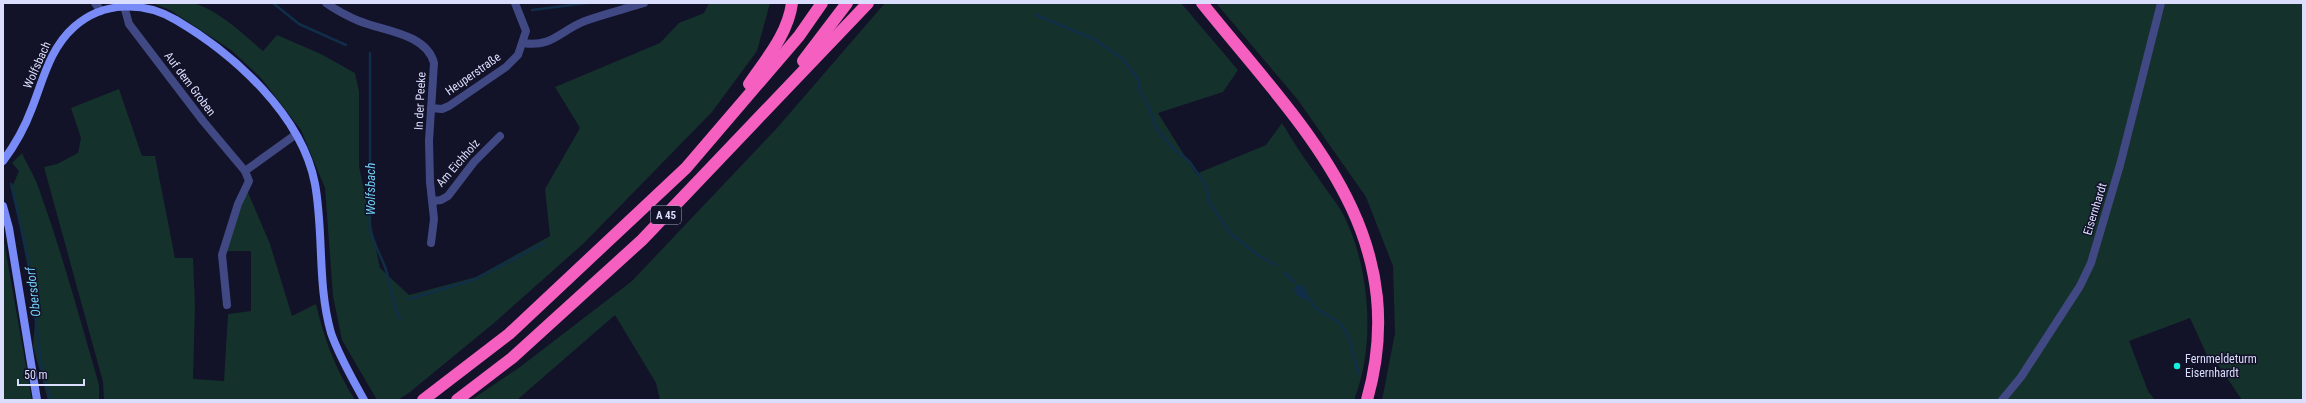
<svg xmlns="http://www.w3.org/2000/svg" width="2306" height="403" font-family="'Roboto Condensed',sans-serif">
<rect width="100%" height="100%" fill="#121228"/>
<g fill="#15312c">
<path d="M152 3C168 3 189 0 204 7 226 17 245 36 263 51L277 35 321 54 355 73 359 92V166L380 268 409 295 476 277 550 236 545 189 580 128 555 87 660 43 679 23 704 13 709 3H770L757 51 712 112 584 243 494 323 410 392 398 400H377L342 340 333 296 325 188 301 130 261 78 231 50 170 10Z"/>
<path d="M885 3H1181L1238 70 1223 92 1158 113 1196 174 1266 145 1282 123C1293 141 1304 159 1317 176 1325 189 1336 201 1343 214 1370 266 1376 346 1354 400H660L656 383 615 315 517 400H471L520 367 632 281 777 128Z"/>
<polygon points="1216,3 2303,3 2303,400 2242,400 2217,363 2211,364 2190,318 2129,341 2148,391 2155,400 1382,400 1395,333 1393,266 1366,197 1298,100"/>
<path d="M119 89 142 156H155L175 258H193L195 306 193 379 224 381 228 314 251 311V251H226L247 190 270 244 292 316 316 304C324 339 336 370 355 400H104L103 382 44 167 57 164 78 153 81 138 71 108Z"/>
<path d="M22 153C27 165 35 176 39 189 62 253 80 319 99 385V400H48L33 346 36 310 12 187 19 171 12 163Z"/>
<polygon points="3,236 32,400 3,400"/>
</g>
<polygon fill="#102e48" points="1298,284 1305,287 1309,298 1305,300 1295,294 1294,289"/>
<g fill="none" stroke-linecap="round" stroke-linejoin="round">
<g stroke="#102e48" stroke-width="2.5">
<polyline points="273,3 299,24 346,45"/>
<polyline points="621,3 627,5"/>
<polyline points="532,10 587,3"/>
<polyline points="1036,15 1094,39 1123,59 1138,79 1140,91 1149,107 1156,128 1172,147 1189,161 1205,184 1210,203 1231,234 1259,256 1276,265"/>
<path d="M370 53V228C373 242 380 254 385 267 391 284 392 302 400 319"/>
<polyline points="11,184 28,257 42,371 51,400"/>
<polyline points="1285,273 1294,282"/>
<path d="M1309 298C1318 316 1328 312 1340 324 1350 333 1355 361 1359 374"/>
<polyline points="409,299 473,280 544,243"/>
</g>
<g stroke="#404984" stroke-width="8">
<polyline points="95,3 101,11"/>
<path d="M326 3C336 10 347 16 359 21 383 31 426 33 434 63L429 141 430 182 434 219 431 243"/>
<polyline points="124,6 129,24 203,121 245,171"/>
<path d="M523 43C552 48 561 30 585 21 604 14 625 9 644 3"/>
<polyline points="431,108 442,109 449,106 506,67 518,55 526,31 515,3"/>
<polyline points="433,201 441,200 448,196 474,162 500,136"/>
<polyline points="227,305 222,255 238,204 249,181 245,171 295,135"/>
<polyline points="2002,400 2021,377 2080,286 2091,263 2120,165 2161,3"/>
</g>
<g stroke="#798bf6" stroke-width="8">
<path d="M3 161C15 145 25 127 32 108 43 80 50 48 74 27 103 1 144 1 176 20 234 54 302 115 315 184 324 233 317 284 331 333 339 356 352 378 364 400"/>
<polyline points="3,206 9,228 37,400"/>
</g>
<g stroke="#f45fc0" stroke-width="12">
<path d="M1202 3C1299 124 1415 230 1367 400"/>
<polyline points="803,61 847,3"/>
<path d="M749 84C766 59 788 34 792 3"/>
<polyline points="423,400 509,334 686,168 799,36 822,3"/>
<polyline points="457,400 512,358 642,240 868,3"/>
</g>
</g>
<circle fill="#14efe0" stroke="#121228" stroke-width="1.5" cx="2177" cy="366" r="4"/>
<g text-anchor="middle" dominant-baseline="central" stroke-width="3" stroke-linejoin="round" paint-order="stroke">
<rect fill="#121228" stroke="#9fa0bd" stroke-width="1" x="651" y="206" width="30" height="18" rx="3"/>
<g font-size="11" font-weight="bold" fill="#dbddfd">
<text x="666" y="215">A 45</text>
</g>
<g font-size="12" fill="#dbddfd" stroke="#121228">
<text transform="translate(37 65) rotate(-66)">Wolfsbach</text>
<text transform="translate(473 74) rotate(-35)">Heuperstraße</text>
<text transform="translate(190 84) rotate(53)">Auf dem Groben</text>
<text transform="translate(420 101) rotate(-87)">In der Peeke</text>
<text transform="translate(458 163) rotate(-49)">Am Eichholz</text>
<text transform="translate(2095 209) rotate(-73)">Eisernhardt</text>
</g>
<g font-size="12" fill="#dbddfd" stroke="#121228" text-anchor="start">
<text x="2185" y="359">Fernmeldeturm<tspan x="2185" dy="14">Eisernhardt</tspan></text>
</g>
<g font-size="13" font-style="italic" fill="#70cff5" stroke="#121228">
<text transform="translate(370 189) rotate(-90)">Wolfsbach</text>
<text transform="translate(33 292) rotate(-97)">Obersdorf</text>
</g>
</g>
<rect width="2306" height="403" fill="none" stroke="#dbddfd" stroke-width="8"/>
<path d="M18 379v6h66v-6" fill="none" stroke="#dbddfd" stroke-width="2"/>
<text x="24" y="379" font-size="12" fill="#dbddfd" stroke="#121228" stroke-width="3" paint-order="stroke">50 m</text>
</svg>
